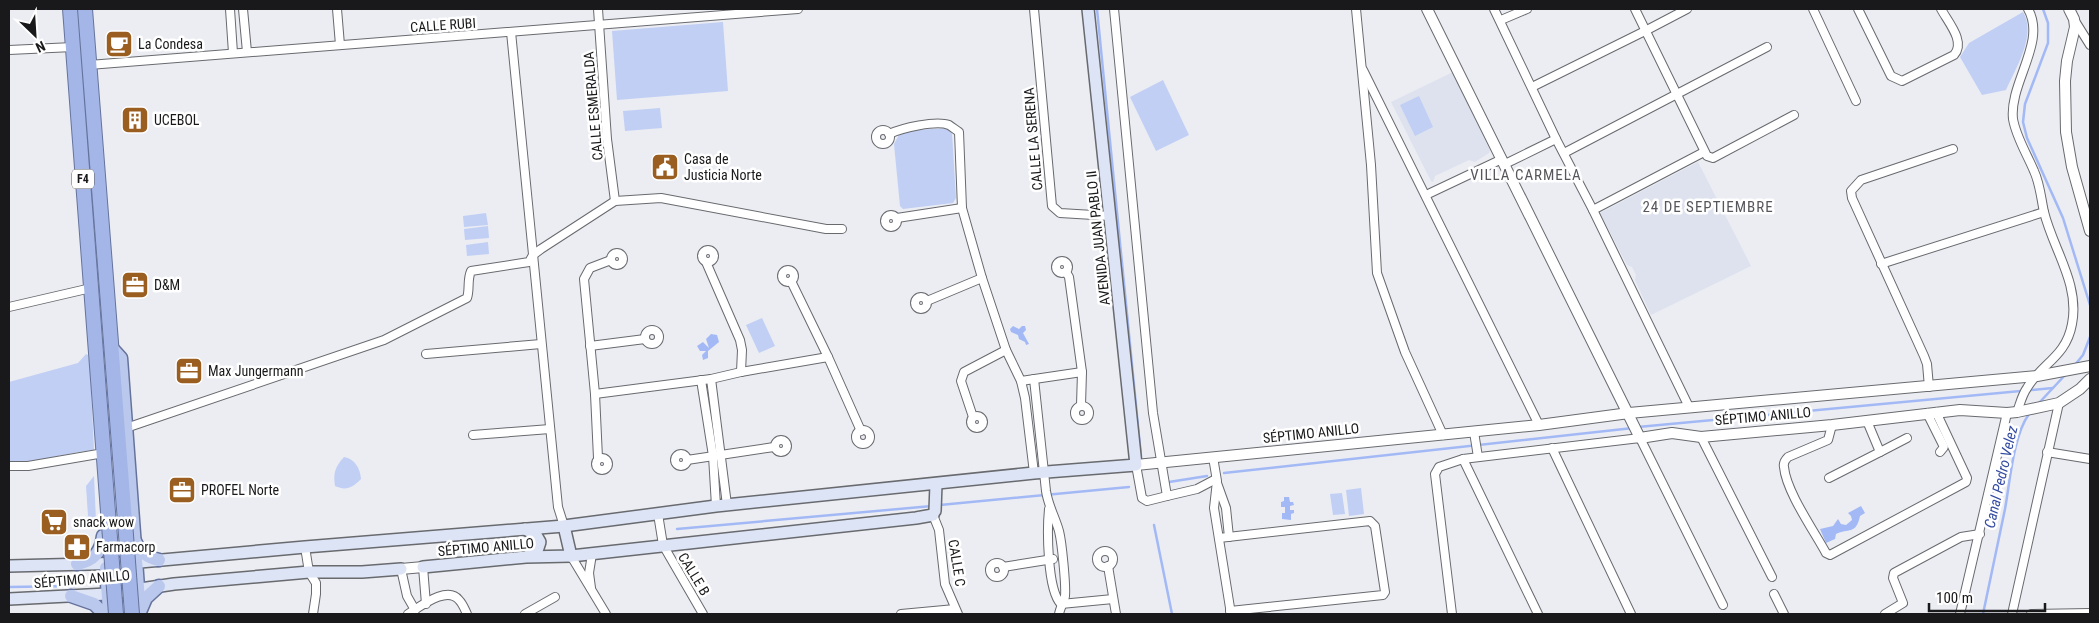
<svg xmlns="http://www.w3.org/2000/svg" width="2099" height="623" font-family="'Roboto Condensed',sans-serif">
<rect width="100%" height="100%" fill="#ebedf3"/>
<g fill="#dde2ee">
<polygon points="1453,72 1490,150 1489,153 1475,162 1469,160 1435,176 1433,182 1431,181 1391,102"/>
<polygon points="1698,162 1751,266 1651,315 1635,280 1636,275 1632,267 1627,265 1600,213"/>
</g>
<g fill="#c1cff5">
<path d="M2023 12C2037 35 2015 69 2006 90L1982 95 1960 57 1969 43Z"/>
<polygon points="723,22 728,91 617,100 612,31"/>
<polygon points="1163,80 1189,135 1156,151 1130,97"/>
<polygon points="1419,96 1433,127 1415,136 1400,105"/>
<polygon points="660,108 662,128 625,131 623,111"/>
<polygon points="948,128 952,133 956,198 953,203 903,209 900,206 894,144 901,131"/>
<polygon points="486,213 488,225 464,227 463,216"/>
<polygon points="488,226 489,238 465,240 464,229"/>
<polygon points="488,242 489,254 467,256 466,245"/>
<polygon points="762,318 775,346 759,353 746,325"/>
<path d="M86 354 88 355 90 366 94 450C65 453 38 463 9 462V382L78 363Z"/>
<path d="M344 457C355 459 360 468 361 479 352 488 346 491 335 486 333 473 335 467 344 457Z"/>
<polygon points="94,476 96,521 93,523 88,516 86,486"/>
<polygon points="1361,488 1364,514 1349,516 1346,490"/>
<polygon points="1342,493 1345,514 1333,515 1330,494"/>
</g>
<g fill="#a3b9f5">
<polygon points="1013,326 1019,329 1022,326 1025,326 1026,330 1023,333 1029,344 1026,345 1025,342 1019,339 1018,335 1011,332 1010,329"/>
<polygon points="711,334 717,335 719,342 708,351 708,358 703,360 702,355 706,351 700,351 697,346 703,342 709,348 706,339"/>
<polygon points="1284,497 1289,497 1290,502 1293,502 1294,505 1290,506 1290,510 1294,510 1294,513 1291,514 1291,520 1282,519 1282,513 1285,513 1285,507 1281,507 1281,502 1284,501"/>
<path d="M1861 506 1865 513 1860 516C1856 535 1848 528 1836 534L1835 539 1826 543 1820 529 1833 526 1838 519 1841 524 1846 525 1852 520 1851 516 1848 513Z"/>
</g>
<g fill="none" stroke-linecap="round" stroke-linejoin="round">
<g stroke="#a3b9f5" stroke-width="2.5">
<polyline points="1097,9 1141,456"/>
<polyline points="2043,9 2048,23 2048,43 2025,104 2023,122 2027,138 2063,218 2090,305"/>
<polyline points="2074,366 2083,355 2090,337"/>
<polyline points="2038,404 2067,373"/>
<polyline points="1638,427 2053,388"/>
<polyline points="1224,473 1633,428"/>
<polyline points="1169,482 1207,476"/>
<polyline points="940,505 1129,487"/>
<polyline points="1154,525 1172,614"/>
<polyline points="677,529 932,506"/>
<polyline points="9,587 75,586"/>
<path d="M1983 614C1990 579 1998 544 2005 509 2010 482 2013 436 2029 414"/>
</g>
<g stroke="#686a6e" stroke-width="10">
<g id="minor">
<polyline points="230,9 233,53"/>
<polyline points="243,9 247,52"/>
<polyline points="337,9 340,45"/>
<polyline points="598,9 607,139 615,201"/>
<polyline points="1034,9 1052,206 1060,213 1110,216"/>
<polyline points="1114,9 1153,413 1167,496 1197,489 1216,479"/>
<polyline points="1356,9 1371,165 1377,273 1405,352 1443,435"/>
<polyline points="1494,9 1556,139 1593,210 1689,407"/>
<polyline points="1635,9 1707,156 1713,158 1794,115"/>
<polyline points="1813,9 1856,101"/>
<path d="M1858 9 1891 76 1902 81 1954 55C1966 42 1948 22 1941 9"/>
<polyline points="1501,20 1527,9"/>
<polyline points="2075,21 2090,45"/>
<polyline points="511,32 558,507 564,526"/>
<polyline points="9,50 73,47"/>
<polyline points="89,65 798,9"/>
<polyline points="1363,70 1539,425"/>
<polyline points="1532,87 1645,31 1687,9"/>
<circle cx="883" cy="137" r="7"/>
<path d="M889 134C902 128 936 120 949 125 952 127 956 130 959 132L962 208 982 278 1006 350 1021 381 1025 398 1034 473"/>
<polyline points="1564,153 1767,47"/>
<polyline points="1505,164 1556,139"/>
<polyline points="1426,195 1502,159"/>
<polyline points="1593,210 1704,152"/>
<circle cx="891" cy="221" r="6"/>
<polyline points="897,218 962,208"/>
<circle cx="708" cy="256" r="6"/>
<circle cx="617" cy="259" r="6"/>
<circle cx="1062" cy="267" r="6"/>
<polyline points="706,262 740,340 742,350 741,372"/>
<polyline points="1881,264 2044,212"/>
<circle cx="788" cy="276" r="6"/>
<polyline points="1066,272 1069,277 1082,372 1081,405"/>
<polyline points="791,281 828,357 861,431"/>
<circle cx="921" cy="303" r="6"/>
<polyline points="927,301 982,278"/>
<polyline points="9,307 91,288"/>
<circle cx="652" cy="337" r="7"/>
<polyline points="590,346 645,339"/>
<polyline points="426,354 541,344"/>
<polyline points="711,379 727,505"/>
<path d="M1034 379C1038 417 1042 454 1046 491 1048 505 1055 517 1059 531 1062 543 1066 585 1065 596 1064 602 1060 608 1059 614"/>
<polyline points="701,380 713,456 716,506"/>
<polyline points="1021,381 1082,372"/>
<polyline points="1929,387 1927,364 1924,356 1852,198 1851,191 1861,180 1953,149"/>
<polyline points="595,394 711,379 741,372 828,357"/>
<circle cx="1082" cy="413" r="7"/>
<path d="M2017 412C2020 404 2022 395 2027 388 2042 363 2066 357 2072 324 2080 284 2053 249 2044 212 2041 198 2040 184 2034 171 2027 154 2016 137 2013 119 2009 83 2047 42 2028 9"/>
<polyline points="1927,413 1944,447 1940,452"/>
<circle cx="977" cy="422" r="6"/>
<polyline points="973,417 961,381 964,372 1006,350"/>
<path d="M1832 425 1828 440 1788 457C1785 460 1783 463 1784 467 1786 491 1814 531 1826 553L1830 555 1966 482 1967 478 1936 412"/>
<path d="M126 428 384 340 467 298C470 289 467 280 471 271L529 262 533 255 541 249 615 201 661 198 826 229H842"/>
<circle cx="863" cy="437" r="7"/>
<polyline points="1474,432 1478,457"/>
<polyline points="473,435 550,429"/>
<polyline points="1701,437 1772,577"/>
<circle cx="781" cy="446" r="6"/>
<polyline points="1552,448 1631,614"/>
<polyline points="1880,452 1907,438"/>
<polyline points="2047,452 2090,459"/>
<circle cx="681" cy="460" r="6"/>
<polyline points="1213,457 1217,481 1214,508 1231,614"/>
<circle cx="602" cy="464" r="6"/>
<polyline points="598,458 595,394 584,279 590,268 611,260"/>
<polyline points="1463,459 1538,614"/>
<polyline points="687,460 774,447"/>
<polyline points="1136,465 1142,498 1147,501 1167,496"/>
<polyline points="9,466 28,466 98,454"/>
<polyline points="1829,478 1880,452 1867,421"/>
<polyline points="1217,483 1226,508 1229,537"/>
<path d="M1049 509C1047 529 1047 590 1061 604"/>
<polyline points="658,514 663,545 703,614"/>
<polyline points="933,515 939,530 945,584 958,614"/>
<polyline points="1219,538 1370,521 1375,526 1385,592 1383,595 1230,611"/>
<polyline points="305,547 309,572 316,583 316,594 313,614"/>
<circle cx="1105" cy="559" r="8"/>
<polyline points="571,556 606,614"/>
<circle cx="997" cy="570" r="7"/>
<polyline points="1108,566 1116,614"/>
<polyline points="423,567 426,604"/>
<polyline points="1003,567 1053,559"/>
<polyline points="401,569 407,596 415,610"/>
<polyline points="591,588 589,573 592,554"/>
<polyline points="1774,594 1784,614"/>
<polyline points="1061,604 1113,599"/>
<path d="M408 614C420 607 447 585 459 600 463 604 465 610 467 614"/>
<polyline points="525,614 555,597"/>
<polyline points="901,614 955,609"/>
<polyline points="1452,614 1435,474 1439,467 1463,459 1640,438 1723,605"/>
<polyline points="1885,614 1903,603 1893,578 1894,573 1961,537 1980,534"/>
<polyline points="1960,614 2007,413"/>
<polyline points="2012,614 2059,403"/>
<polyline points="2031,614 2090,613"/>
</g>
</g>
<g stroke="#686a6e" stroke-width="12">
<g id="tertiary">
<polyline points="1427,9 1640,438 1672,433 1701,437 1832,425 1960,410 2007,413 2017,412 2059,403 2080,389 2090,379"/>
<polyline points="2069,9 2074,19 2075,27 2067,61 2065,81 2066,132 2072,167 2090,231"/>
<polyline points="1136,465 1539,425 1629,413 2037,376 2090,366"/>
<polyline points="401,569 423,567"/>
</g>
</g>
<g stroke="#686a6e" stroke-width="14">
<g id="secondary">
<polyline points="935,511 936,484"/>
<polyline points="564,526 571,556"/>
<polyline points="525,529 536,535 540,542 537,551 528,556"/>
<polyline points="9,566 129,563 305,547 564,526 716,506 1034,473 1136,465 1088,9"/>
<polyline points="423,567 526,557 571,556 916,518 933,515"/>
<polyline points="9,599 107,594 174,584 309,572 362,572 401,569"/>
</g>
</g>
<g stroke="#65739c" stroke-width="15">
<g id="primary">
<polyline points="111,347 121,358 140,614"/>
<path d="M135 541C140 553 148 558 159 560"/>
<path d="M77 564C93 561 101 553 103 536"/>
<polyline points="106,568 109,614"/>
<polyline points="71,596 94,604 104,614"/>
<polyline points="140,612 146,598 159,586"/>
</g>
</g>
<g stroke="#65739c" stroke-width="16">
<g id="trunk">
<polyline points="70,9 109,525"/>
<polyline points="85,9 125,522"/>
</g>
</g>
<use href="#minor" stroke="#fff" stroke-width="8"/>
<use href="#tertiary" stroke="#fff" stroke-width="10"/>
<use href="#secondary" stroke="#dde4f6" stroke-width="11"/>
<use href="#primary" stroke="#bbc8ed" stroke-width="12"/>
<use href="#trunk" stroke="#a4b6e7" stroke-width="14"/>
<g stroke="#65739c" stroke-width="16" stroke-linecap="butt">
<g id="trunk-bridge">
<polyline points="125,522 132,614"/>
<polyline points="109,525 116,614"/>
</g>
</g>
<use href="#trunk-bridge" stroke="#a4b6e7" stroke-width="14"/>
</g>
<defs>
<g id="cafe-square" transform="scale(1.4375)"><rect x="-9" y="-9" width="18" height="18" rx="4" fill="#9a5e21" stroke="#fff"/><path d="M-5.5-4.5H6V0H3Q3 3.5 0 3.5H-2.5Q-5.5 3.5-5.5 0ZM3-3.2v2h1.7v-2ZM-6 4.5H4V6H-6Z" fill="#fff"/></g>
<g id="building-square" transform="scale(1.4375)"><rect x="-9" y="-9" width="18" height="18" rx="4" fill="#9a5e21" stroke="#fff"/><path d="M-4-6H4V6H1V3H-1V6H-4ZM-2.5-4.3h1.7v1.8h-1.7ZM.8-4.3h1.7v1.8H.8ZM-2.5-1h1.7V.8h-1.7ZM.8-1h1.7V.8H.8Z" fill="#fff"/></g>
<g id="civic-square" transform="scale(1.4375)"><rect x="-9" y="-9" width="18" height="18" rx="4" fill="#9a5e21" stroke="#fff"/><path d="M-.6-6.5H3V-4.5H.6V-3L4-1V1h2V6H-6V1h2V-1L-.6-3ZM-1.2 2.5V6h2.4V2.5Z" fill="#fff"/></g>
<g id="office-square" transform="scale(1.4375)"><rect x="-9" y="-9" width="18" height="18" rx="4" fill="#9a5e21" stroke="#fff"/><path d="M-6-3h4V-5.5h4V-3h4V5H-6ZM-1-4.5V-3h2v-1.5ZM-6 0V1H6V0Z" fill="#fff"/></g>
<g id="supermarket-square" transform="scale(1.4375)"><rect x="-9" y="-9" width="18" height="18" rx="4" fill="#9a5e21" stroke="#fff"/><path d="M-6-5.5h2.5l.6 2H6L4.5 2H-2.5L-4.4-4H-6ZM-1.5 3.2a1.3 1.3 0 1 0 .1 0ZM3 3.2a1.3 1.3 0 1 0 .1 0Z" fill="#fff"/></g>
<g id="pharmacy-square" transform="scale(1.4375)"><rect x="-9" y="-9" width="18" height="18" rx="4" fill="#9a5e21" stroke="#fff"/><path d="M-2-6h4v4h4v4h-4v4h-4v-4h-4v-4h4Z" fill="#fff"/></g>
</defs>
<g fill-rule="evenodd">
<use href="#cafe-square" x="119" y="44"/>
<use href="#building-square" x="135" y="120"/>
<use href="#civic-square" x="665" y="167"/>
<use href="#office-square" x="135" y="285"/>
<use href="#office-square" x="189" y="371"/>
<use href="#office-square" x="182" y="490"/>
<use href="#supermarket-square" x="54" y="522"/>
<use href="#pharmacy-square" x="77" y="547"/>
</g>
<g text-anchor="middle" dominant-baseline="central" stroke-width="5" stroke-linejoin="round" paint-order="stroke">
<rect fill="#fff" stroke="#5e5e5f" stroke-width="1" x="72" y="169.5" width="22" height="19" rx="4"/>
<g font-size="12" font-weight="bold" fill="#19191b">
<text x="83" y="179">F4</text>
</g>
<g font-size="14" fill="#19191b" stroke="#fff">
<text transform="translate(443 25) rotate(-4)">CALLE RUBI</text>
<text transform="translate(593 106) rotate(-95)">CALLE ESMERALDA</text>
<text transform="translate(1033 139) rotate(-95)">CALLE LA SERENA</text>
<text transform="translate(1098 238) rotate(-96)">AVENIDA JUAN PABLO II</text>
<text transform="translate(1763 416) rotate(-5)">SÉPTIMO ANILLO</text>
<text transform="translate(1311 433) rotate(-6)">SÉPTIMO ANILLO</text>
<text transform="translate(486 547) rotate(-5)">SÉPTIMO ANILLO</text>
<text transform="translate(957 563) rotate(81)">CALLE C</text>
<text transform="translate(694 574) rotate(59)">CALLE B</text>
<text transform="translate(82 579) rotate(-5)">SÉPTIMO ANILLO</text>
</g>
<g font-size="14" fill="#19191b" stroke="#fff" text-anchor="start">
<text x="138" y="44">La Condesa</text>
<text x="154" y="120">UCEBOL</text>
<text x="684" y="159">Casa de<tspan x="684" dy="16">Justicia Norte</tspan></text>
<text x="154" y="285">D&amp;M</text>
<text x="208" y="371">Max Jungermann</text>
<text x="201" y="490">PROFEL Norte</text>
<text x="73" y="522">snack wow</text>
<text x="96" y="547">Farmacorp</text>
</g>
<g font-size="15" letter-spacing="1" fill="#56575c" stroke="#fff">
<text x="1526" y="175">VILLA CARMELA</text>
<text x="1708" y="207">24 DE SEPTIEMBRE</text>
</g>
<g font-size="15" font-style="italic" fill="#344ba1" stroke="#fff">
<text transform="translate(2001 477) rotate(-77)">Canal Pedro Velez</text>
</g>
</g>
<rect width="2099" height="623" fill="none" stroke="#19191b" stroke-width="20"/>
<g transform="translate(35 35) rotate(155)" stroke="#ffffff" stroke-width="4" paint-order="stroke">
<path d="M0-4L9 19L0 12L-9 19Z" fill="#19191b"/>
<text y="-8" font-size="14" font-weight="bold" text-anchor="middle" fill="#19191b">N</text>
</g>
<path d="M1929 603v8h116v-8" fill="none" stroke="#19191b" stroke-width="2.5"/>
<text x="1936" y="603" font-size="15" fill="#19191b" stroke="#ffffff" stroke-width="4" paint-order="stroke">100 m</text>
</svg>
